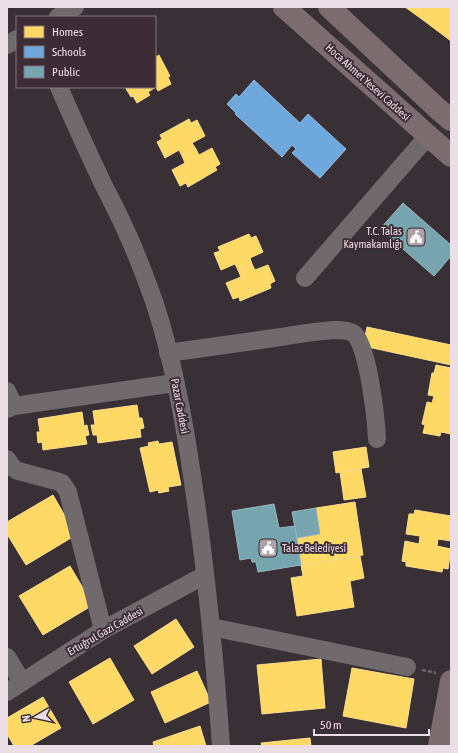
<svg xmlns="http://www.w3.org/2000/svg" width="458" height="753" font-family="'Asap Condensed',sans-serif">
<rect width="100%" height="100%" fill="#393035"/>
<g fill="#ffd966" stroke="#f9db8c">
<polygon points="405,7 432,7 423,20"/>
<polygon points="432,7 451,7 451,41 423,20"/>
<polygon points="155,55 156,57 159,55 170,76 168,77 171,84 158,91 156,87 148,92 150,95 137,103 133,96 131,97 125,87 155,87"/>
<polygon points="189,119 191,123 197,120 205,136 192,143 196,149 182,156 179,150 165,158 157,142 162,139 160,135"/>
<polygon points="212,148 220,164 215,167 217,170 188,187 186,183 180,186 172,170 185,163 182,156 196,149 199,155"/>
<polygon points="249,234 251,238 256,236 263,252 250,258 252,264 238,270 235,264 221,270 214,253 220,251 218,247"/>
<polygon points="252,264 255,270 268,265 275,281 270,284 271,288 240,301 239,297 233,299 226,283 241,277 238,270"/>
<polygon points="367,327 451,345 451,365 363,346"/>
<polygon points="436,365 451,368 451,434 441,432 440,436 423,433 425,425 422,424 427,402 432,403 434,396 428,395 432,373 434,373"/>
<polygon points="137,405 139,418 142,418 144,428 140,429 141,437 98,443 97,435 93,435 91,425 95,425 93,411"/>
<polygon points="82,412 84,426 87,425 89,435 85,436 87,444 43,450 42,442 38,443 37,432 40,432 38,419"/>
<polygon points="158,441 159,444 172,442 181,485 168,487 169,491 159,493 158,490 150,492 140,448 149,446 148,443"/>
<polygon points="366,447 369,467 336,473 333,452"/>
<polygon points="361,469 366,497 344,500 340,472"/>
<polygon points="53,495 76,535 26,565 7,534 7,522"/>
<polygon points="355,502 363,555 301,565 297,538 320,534 316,508"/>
<polygon points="415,510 451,516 451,541 438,539 437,546 451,549 448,569 443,568 442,572 406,566 406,562 402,561 405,541 419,544 420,536 406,534 409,514 414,514"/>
<polygon points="360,556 364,578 350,581 354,607 297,616 291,578 303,576 301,565"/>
<polygon points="70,566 93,605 43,635 19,596"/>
<polygon points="176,619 194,647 152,674 134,646"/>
<polygon points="110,658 134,700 93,724 69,682"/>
<polygon points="321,659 325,708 262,714 257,665"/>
<polygon points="352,668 414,679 406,728 343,716"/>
<polygon points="197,671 211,702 165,723 151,692"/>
<polygon points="43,697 61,728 30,746 14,746 7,734 7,718"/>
<polygon points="200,726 206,746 154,746 153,742"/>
<polygon points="310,738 311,746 262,746 261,743"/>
</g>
<polygon fill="#6fa8dc" stroke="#94b8df" points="254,80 300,123 308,114 346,149 320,178 292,153 296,149 292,145 282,157 235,114 236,113 227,104 236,94 239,97"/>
<g fill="#76a5af" stroke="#99b6bf">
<polygon points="403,203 451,245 451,256 434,276 380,229"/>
<polygon points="274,504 279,528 295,526 301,565 258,572 256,562 252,562 251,558 240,560 232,511"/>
<polygon points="316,508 320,534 297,538 292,512"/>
</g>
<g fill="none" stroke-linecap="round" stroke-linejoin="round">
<polyline stroke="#6d676a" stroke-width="2.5" stroke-dasharray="4 2" stroke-linecap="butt" points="422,670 436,673"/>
<g stroke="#716a6d" stroke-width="18">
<polyline points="58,17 75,7"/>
<polyline points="7,45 17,39"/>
<path d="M59 87C73 120 88 152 103 184 111 200 119 215 126 231 137 254 146 279 155 304 175 366 186 432 195 496 207 579 215 662 221 746"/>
<polyline points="305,278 428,136"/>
<path d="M168 353C203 348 239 343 274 338 294 335 315 331 335 330 340 330 348 330 353 333 368 343 376 419 377 439"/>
<polyline points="7,391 14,406"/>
<polyline points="7,409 14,406 175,383"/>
<polyline points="7,459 13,468 18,471 56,481 62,483 68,492 103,630"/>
<polyline points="211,627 407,667"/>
<polyline points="7,657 22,682"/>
<polyline points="7,692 103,630 205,575"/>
</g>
<g stroke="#7c6c70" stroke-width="22">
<polyline points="284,7 451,156"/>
<polyline points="329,7 438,109 451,120"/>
<polyline points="439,746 451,681"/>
</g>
</g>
<defs>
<g id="civic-square" transform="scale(1)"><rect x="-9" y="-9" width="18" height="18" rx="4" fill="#ada2a7" stroke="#3d2c35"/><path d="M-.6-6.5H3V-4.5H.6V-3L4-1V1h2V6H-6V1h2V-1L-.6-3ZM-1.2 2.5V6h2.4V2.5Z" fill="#fff"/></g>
</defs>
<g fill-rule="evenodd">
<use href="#civic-square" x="416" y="237"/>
<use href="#civic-square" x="268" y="548"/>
</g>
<g text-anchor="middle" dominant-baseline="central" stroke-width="4" stroke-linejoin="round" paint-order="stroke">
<g font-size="11" fill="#ebdfe5" stroke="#3d2c35">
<text transform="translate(368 82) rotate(42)">Hoca Ahmet Yesevi Caddesi</text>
<text transform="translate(180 406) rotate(79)">Pazar Caddesi</text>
<text transform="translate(105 631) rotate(-30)">Ertuğrul Gazi Caddesi</text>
</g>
<g font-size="11" fill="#ebdfe5" stroke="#3d2c35" text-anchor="end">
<text x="402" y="231">T.C. Talas<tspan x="402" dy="13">Kaymakamlığı</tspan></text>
<text x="282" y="548" text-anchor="start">Talas Belediyesi</text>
</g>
</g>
<rect width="458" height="753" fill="none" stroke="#ebdfe5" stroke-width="16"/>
<rect x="16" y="16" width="140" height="72" fill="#3d2c35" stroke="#83747b"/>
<rect x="24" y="26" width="20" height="12" fill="#ffd966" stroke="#83747b"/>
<text x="52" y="36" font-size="12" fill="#ebdfe5">Homes</text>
<rect x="24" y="46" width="20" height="12" fill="#6fa8dc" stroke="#83747b"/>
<text x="52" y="56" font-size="12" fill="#ebdfe5">Schools</text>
<rect x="24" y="66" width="20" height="12" fill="#76a5af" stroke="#83747b"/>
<text x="52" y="76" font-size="12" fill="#ebdfe5">Public</text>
<g transform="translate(36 717) rotate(261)" stroke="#3d2c35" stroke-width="3" paint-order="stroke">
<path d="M0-3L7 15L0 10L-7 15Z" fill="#ebdfe5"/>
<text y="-6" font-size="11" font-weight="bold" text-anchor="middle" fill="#ebdfe5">N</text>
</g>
<path d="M314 729v6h115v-6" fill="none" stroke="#ebdfe5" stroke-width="2"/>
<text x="320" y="729" font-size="12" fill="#ebdfe5" stroke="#3d2c35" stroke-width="3" paint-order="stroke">50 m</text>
</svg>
